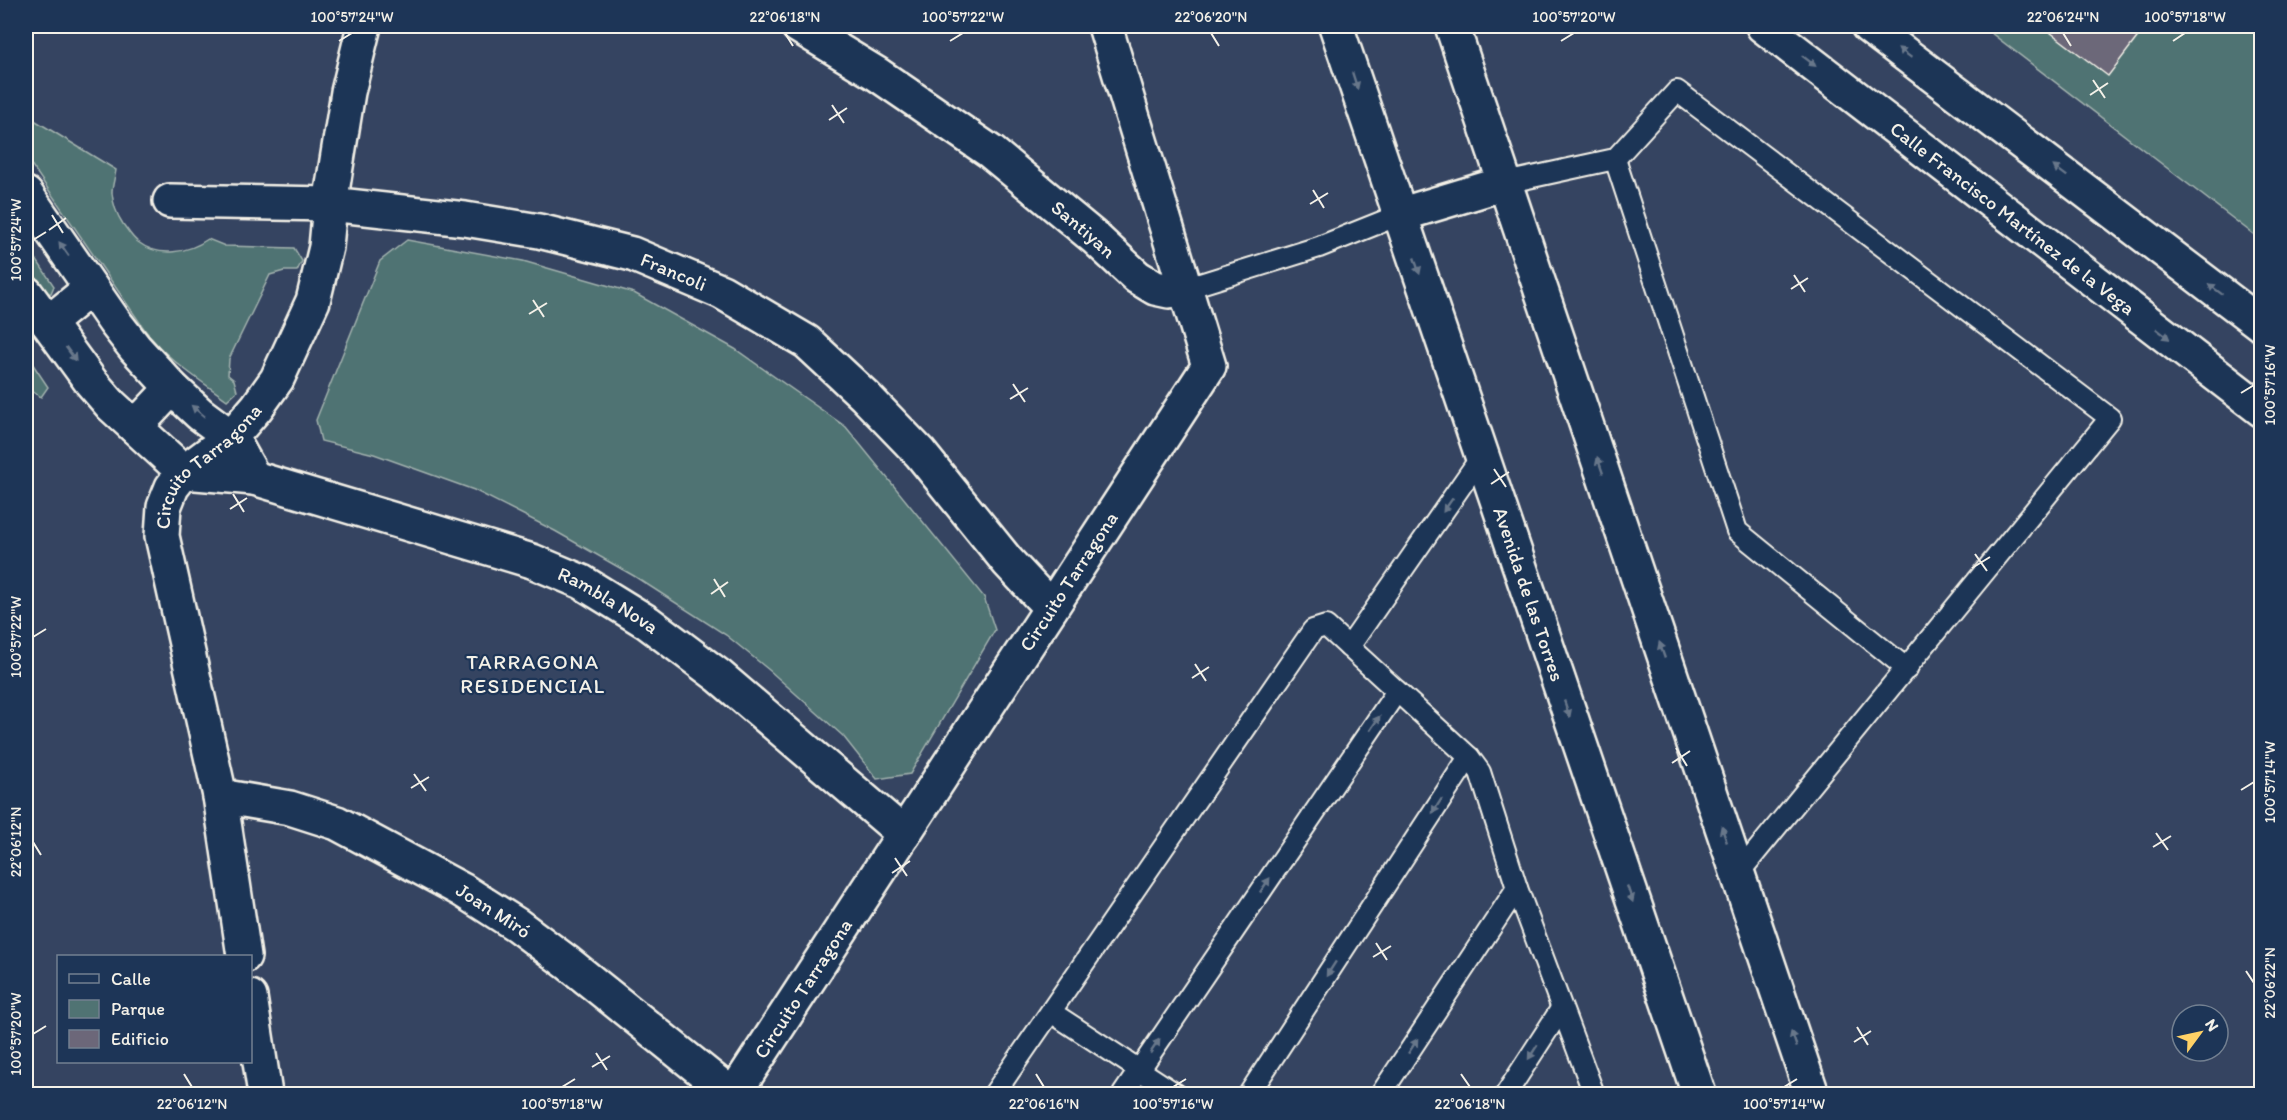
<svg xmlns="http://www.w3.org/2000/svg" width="2287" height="1120" font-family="Itim,sans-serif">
<rect width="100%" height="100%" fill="#354461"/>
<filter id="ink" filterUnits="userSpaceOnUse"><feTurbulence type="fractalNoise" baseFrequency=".0167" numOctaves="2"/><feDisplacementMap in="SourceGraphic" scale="12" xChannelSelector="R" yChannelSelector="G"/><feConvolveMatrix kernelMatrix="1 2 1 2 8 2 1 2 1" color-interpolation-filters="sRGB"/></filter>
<g filter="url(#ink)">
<g fill="#507373" stroke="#a2b2ae" stroke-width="1.5">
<polygon points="1982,26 2261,26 2261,240"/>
<path d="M26 115 116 170C115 177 112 186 112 193 113 204 117 215 123 224 127 229 132 238 138 242 159 258 188 253 208 239L225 246 294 248 302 261 297 271H284L270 275 229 359 228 375 234 380 237 391 227 400C197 378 167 360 145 330L26 157Z"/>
<polygon points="407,240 523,261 634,293 735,349 846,427 984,597 995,630 910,774 877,779 843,736 769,670 726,635 634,576 555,531 474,490 374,454 321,441 316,420 380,261"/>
<polygon points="26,244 54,286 51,293 43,294 26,269"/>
<polygon points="26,354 48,387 41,397 26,388"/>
</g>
<polygon fill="#6c6779" stroke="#f4f1e8" stroke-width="1.5" points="2042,26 2146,26 2108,76"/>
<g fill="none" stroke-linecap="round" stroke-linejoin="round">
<g stroke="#f4f1e8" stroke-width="24">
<g id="lane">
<polyline points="1615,159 1737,531 1907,669"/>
<polyline points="1505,183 1615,159 1677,91 2110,418 1738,874"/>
<polyline points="1184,289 1319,247 1399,215"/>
<polyline points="1349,647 1481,457"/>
<polyline points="1051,1012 1176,1094"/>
<polyline points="994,1094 1313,630 1326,626 1469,757 1480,772 1517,888 1594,1094"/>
<polyline points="1123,1094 1397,691"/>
<polyline points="1249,1094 1469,757"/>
<polyline points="1381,1094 1517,888"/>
<polyline points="1506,1094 1561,1009"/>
</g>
</g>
<g stroke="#f4f1e8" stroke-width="38">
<g id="street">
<path id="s1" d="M798 26 877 74 991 152 1095 238 1137 277 1155 288 1169 291 1184 289"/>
<polyline points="26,194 114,321 135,348 172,388 200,414 231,437 254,478 184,472 111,405 91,382 26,293"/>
<path id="s2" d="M170 201 330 204 465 219 539 231 632 254 722 292 807 342 865 396 920 453 1008 562 1051 608"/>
<polyline points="48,323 91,288"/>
<polyline points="135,427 172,388"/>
<path id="s3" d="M254 478 532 561 582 582 647 622 719 676 904 834"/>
<path id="s4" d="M220 796 290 808 337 823 462 890 517 925 568 963 731 1094"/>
<path id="s5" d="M244 956 220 796 162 536 164 507 172 487 184 472 231 437 257 407 277 379 313 301 326 247 330 204 348 92 364 26"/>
<polyline points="250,997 265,1094"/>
<path id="s6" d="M734 1094 1209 366 1105 26"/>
</g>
</g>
<g stroke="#f4f1e8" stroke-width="38">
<g id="secondary">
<path id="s7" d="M1336 26 1699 1094"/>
<polyline points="1452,26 1812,1094"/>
<path id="s8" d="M1763 26 2262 410"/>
<polyline points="1868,26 2262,325"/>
<polyline points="1399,215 1505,183"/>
</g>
</g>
<use href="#lane" stroke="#1d3557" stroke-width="20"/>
<use href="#street" stroke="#1d3557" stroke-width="33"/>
<use href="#secondary" stroke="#1d3557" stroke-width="33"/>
</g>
<defs><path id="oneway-solid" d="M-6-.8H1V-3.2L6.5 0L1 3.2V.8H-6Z" transform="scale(1.5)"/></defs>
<g fill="#68778a">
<use href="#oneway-solid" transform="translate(1905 53) rotate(-143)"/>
<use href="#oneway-solid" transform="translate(1809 61) rotate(38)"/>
<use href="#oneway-solid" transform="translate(1355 81) rotate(72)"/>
<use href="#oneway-solid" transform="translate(2060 171) rotate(-143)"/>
<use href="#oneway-solid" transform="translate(64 249) rotate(-125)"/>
<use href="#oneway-solid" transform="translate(1417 266) rotate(71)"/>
<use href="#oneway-solid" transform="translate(2215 289) rotate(-143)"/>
<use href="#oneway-solid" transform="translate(2163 334) rotate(38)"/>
<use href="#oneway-solid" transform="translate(71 354) rotate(54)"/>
<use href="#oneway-solid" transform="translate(198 411) rotate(-140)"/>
<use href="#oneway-solid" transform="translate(1600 465) rotate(-109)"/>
<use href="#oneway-solid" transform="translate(1448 505) rotate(125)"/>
<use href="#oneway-solid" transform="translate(1662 650) rotate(-109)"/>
<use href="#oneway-solid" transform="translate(1567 709) rotate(71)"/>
<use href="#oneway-solid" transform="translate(1375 723) rotate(-56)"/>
<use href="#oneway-solid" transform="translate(1437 806) rotate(123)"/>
<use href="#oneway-solid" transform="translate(1724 834) rotate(-109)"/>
<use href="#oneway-solid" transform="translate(1265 885) rotate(-56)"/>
<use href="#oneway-solid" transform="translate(1630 894) rotate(71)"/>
<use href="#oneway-solid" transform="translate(1331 969) rotate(123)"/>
<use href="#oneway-solid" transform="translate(1794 1039) rotate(-109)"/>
<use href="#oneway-solid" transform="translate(1155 1046) rotate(-56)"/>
<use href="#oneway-solid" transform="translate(1413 1046) rotate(-57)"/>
<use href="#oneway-solid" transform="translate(1533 1052) rotate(123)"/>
</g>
</g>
<path fill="none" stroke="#f4f1e8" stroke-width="2" d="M785 33 793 46M1211 33 1219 46M2063 33 2071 46M339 41 352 33M950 41 963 33M1561 41 1574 33M2173 41 2185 33M2093 80 2105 98M2090 95 2108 83M832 105 844 123M829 120 847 108M1313 190 1324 208M1310 204 1328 193M52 215 63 233M49 230 66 218M33 240 46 232M1794 275 1805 292M1791 289 1808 278M533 300 544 317M529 314 547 303M1013 384 1025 402M2241 393 2254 385M1010 399 1028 388M1494 469 1506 487M1491 484 1509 472M233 494 244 512M230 509 247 498M1975 554 1987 571M1972 568 1990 557M714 579 725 597M711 594 728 582M33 637 46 629M1195 664 1206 681M1192 678 1209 667M1676 748 1687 766M1672 763 1690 751M414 774 426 791M411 788 429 777M2241 790 2254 782M2156 833 2168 850M33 842 41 855M2153 847 2171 836M895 858 907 876M892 873 910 861M1376 943 1387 960M1373 957 1391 946M2246 971 2254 983M1857 1027 1868 1045M33 1034 46 1026M1854 1042 1871 1031M596 1053 607 1070M592 1067 610 1056M184 1074 192 1087M1036 1074 1044 1087M1461 1074 1470 1087M562 1087 575 1079M1173 1087 1186 1079M1784 1087 1797 1079"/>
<g text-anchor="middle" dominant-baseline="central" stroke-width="4.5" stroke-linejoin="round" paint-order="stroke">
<g font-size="20" fill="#f4f1e8" stroke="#1d3557">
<text stroke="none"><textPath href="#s8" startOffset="315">Calle Francisco Martínez de la Vega</textPath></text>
<text stroke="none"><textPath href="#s1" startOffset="351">Santiyan</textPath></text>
<text stroke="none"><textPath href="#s2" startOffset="512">Francoli</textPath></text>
<text stroke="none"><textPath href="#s5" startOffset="516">Circuito Tarragona</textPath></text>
<text stroke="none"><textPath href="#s6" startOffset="612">Circuito Tarragona</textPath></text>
<text stroke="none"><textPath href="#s7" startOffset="600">Avenida de las Torres</textPath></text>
<text stroke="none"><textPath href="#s3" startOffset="376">Rambla Nova</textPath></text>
<text stroke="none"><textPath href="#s4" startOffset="300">Joan Miró</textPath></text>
<text stroke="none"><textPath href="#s6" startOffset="126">Circuito Tarragona</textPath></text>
</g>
<g font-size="21" letter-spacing="1.5" fill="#f4f1e8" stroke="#1d3557">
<text x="533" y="661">TARRAGONA<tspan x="533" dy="24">RESIDENCIAL</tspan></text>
</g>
</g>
<rect width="2287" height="1120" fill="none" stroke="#1d3557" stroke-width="66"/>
<rect x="57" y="955" width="195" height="108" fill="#1d3557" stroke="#738091" stroke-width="1.5"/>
<rect x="69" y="974" width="30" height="9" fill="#1d3557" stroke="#738091" stroke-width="1.5"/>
<text x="111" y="985" font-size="18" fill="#f4f1e8">Calle</text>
<rect x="69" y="1000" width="30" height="18" fill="#507373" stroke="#738091" stroke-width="1.5"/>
<text x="111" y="1015" font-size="18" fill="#f4f1e8">Parque</text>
<rect x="69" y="1030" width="30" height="18" fill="#6c6779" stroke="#738091" stroke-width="1.5"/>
<text x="111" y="1045" font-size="18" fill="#f4f1e8">Edificio</text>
<g transform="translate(2200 1033) rotate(57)"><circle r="28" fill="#1d3557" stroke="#738091" stroke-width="1.5"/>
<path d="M0-4.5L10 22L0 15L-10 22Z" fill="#ffd166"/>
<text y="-9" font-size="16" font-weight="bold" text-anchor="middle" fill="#f4f1e8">N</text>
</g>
<rect x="33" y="33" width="2221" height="1054" fill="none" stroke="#f4f1e8" stroke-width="2"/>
<g font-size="15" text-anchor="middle" fill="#f4f1e8">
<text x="352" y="22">100°57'24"W</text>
<text x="785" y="22">22°06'18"N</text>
<text x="963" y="22">100°57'22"W</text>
<text x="1211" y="22">22°06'20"N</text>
<text x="1574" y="22">100°57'20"W</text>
<text x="2063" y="22">22°06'24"N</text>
<text x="2185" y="22">100°57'18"W</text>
<text transform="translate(16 240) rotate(-90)" y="5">100°57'24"W</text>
<text transform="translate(2270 385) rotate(-90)" y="5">100°57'16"W</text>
<text transform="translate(16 637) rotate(-90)" y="5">100°57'22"W</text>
<text transform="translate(2270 782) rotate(-90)" y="5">100°57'14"W</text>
<text transform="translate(16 842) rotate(-90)" y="5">22°06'12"N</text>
<text transform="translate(2270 983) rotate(-90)" y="5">22°06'22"N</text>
<text transform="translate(16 1034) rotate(-90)" y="5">100°57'20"W</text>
<text x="192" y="1109">22°06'12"N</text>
<text x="562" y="1109">100°57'18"W</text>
<text x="1044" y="1109">22°06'16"N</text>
<text x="1173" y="1109">100°57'16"W</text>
<text x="1470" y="1109">22°06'18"N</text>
<text x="1784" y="1109">100°57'14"W</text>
</g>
</svg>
